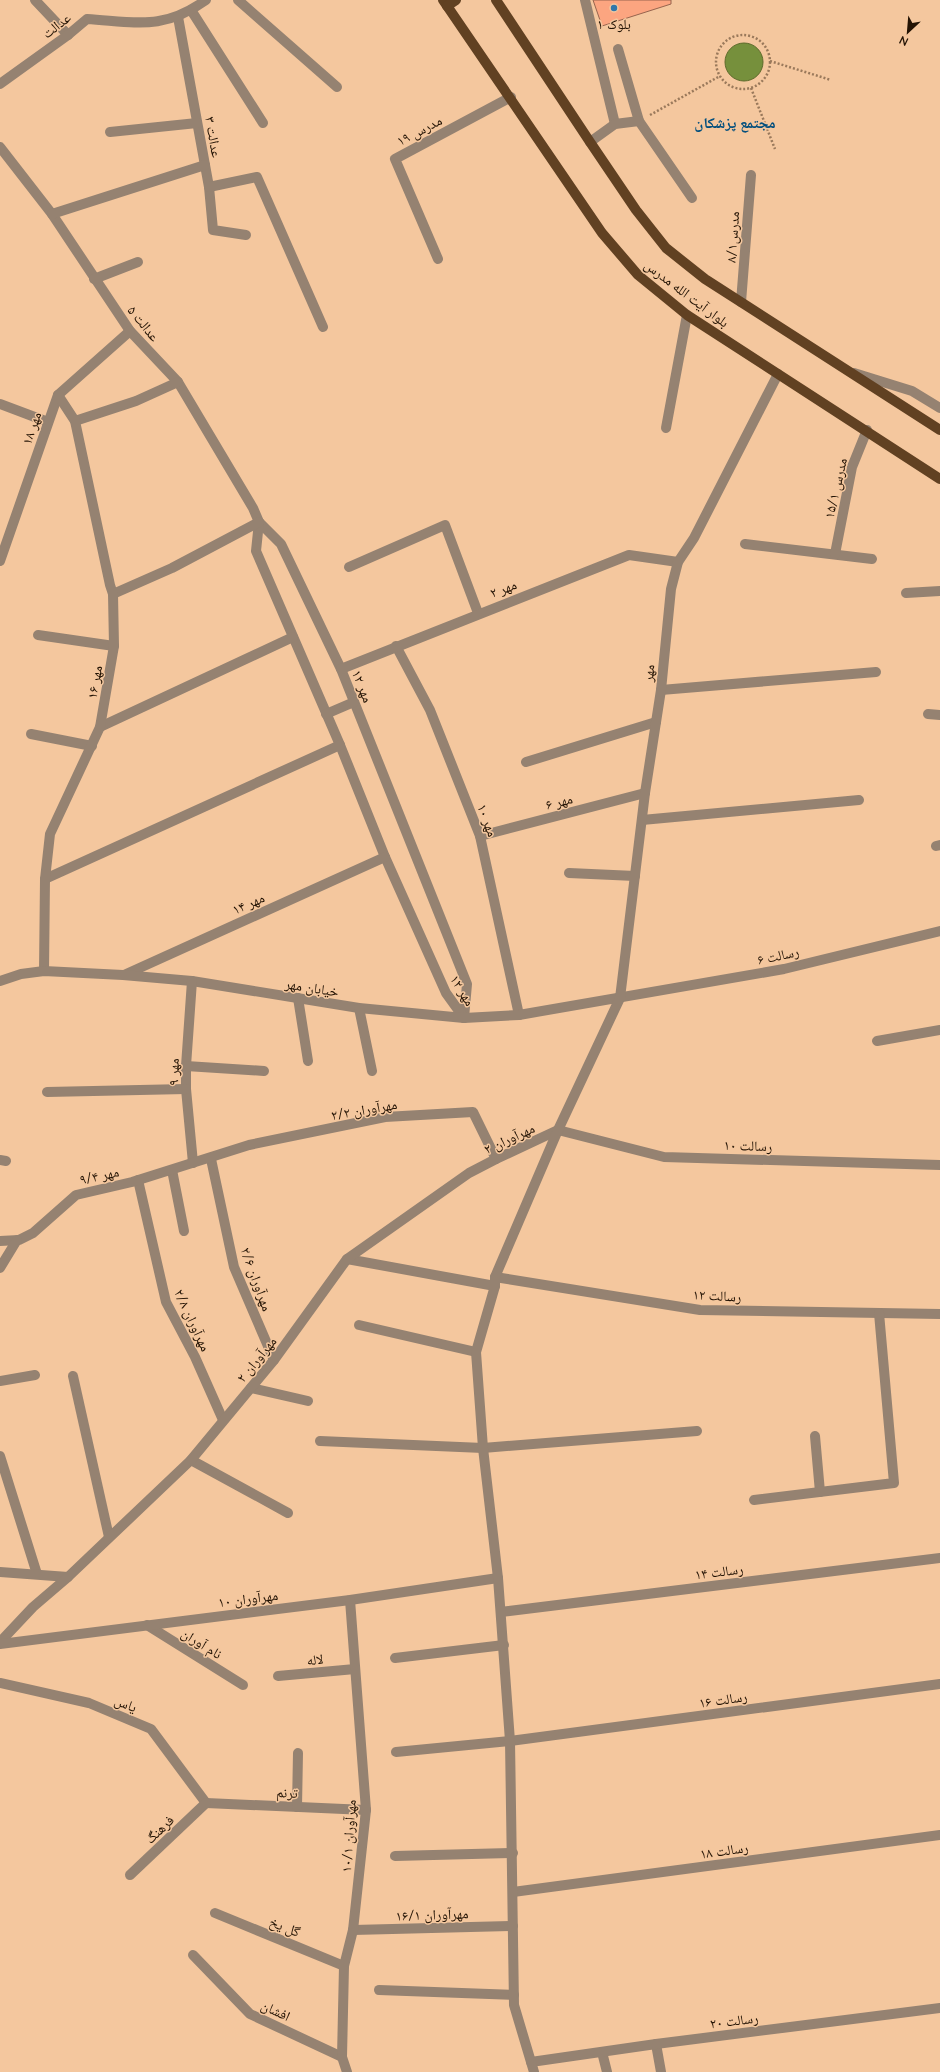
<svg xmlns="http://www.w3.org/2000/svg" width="940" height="2072" font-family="Lato,'Noto Naskh Arabic',sans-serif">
<rect width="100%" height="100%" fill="#f4c79e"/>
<circle fill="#76903c" stroke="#5d6a2b" cx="744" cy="62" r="19"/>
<polygon fill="#fca580" stroke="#97644e" points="593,0 671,0 671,4 602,26"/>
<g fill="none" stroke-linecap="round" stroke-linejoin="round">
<g stroke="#9a795b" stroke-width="2.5" stroke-dasharray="2 2" stroke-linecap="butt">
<circle cx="743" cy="62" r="27"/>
<polyline points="770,61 831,80"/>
<polyline points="751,88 775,149"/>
<polyline points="650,115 720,76"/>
</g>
<g stroke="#958271" stroke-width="10">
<polyline points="35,0 68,35"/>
<polyline points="238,0 337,87"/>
<polyline points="585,0 615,124"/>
<polyline points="191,10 263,123"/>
<polyline points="178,17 209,187 213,230 246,235"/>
<polyline points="618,49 639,121 692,198"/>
<path d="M0 84 68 35 87 19C136 22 163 31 206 0"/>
<polyline points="110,132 197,123"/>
<polyline points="590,142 615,124 639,121"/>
<polyline points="0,147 52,214 130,331 178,382 253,508 259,522 281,544 341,669 467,984 464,1018"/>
<polyline points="209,187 257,177 323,327"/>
<polyline points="52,214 205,165"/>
<polyline points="438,259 395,159 511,97"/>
<polyline points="94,279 138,262"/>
<polyline points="741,302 751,175"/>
<polyline points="854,373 912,391 940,408"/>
<polyline points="0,404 48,422"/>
<polyline points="75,421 136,401 178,382"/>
<polyline points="666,428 687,315"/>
<polyline points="259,522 256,551 340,745 385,857 446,993 464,1018"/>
<polyline points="745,544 872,559"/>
<polyline points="835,554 852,467 867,430"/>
<polyline points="0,561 58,395 130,331"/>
<polyline points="349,567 445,525 478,613"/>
<polyline points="906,593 940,591"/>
<polyline points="113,594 172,568 259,522"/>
<polyline points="38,635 114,646"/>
<polyline points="396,646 430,710 480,836 519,1015"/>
<polyline points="341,669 629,555 678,562"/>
<polyline points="661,690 876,672"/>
<polyline points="326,714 354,702"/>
<polyline points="928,714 940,715"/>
<polyline points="100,727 293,637"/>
<polyline points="31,734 92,746"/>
<polyline points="526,762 656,722"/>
<polyline points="642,820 859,800"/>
<polyline points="480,836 645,793"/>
<polyline points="936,846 940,845"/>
<polyline points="569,873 635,876"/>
<polyline points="45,879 340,745"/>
<polyline points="44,971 45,879 50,834 100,727 114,646 113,594 110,585 75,421 58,395"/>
<polyline points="124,975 385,857"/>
<polyline points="0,981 21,974 44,971 123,975 192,981 359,1008 464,1018 519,1015 784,969 940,931"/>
<polyline points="192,981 186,1066 186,1089 193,1163"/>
<polyline points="298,998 308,1061"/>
<polyline points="359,1008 372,1071"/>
<polyline points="877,1041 940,1030"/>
<polyline points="186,1066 264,1071"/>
<polyline points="47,1092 186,1089"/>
<polyline points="211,1159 234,1267 274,1360"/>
<polyline points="0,1160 6,1161"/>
<polyline points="172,1170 184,1231"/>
<polyline points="138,1180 166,1302 195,1357 223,1420"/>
<polyline points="0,1241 19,1240 33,1233 76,1195 132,1182 249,1145 385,1117 473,1112 496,1159"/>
<polyline points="347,1259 495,1286"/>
<polyline points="0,1268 17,1240"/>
<polyline points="495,1277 700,1310 940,1314"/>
<polyline points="359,1325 476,1352"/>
<polyline points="73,1376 109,1537"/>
<polyline points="0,1381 35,1375"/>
<polyline points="251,1388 308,1401"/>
<polyline points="815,1436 820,1492"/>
<polyline points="320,1441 483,1448 697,1431"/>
<polyline points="0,1456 37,1574"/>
<polyline points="191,1460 288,1513"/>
<polyline points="754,1500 894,1483 879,1313"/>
<polyline points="0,1572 68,1577"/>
<polyline points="501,1612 940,1558"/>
<polyline points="147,1625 243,1685"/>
<polyline points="0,1642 33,1607 68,1577 191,1460 274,1360 347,1259 469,1173 496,1159 558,1130 664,1157 940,1165"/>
<polyline points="0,1644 350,1600 498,1578"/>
<polyline points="395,1658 504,1645"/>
<polyline points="278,1676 355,1669"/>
<polyline points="0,1683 89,1703 151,1729 206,1803"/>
<polyline points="396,1752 510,1741 940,1684"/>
<polyline points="206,1803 366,1810"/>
<polyline points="297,1807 298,1753"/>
<polyline points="395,1856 513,1853"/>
<polyline points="130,1875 206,1803"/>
<polyline points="513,1892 940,1835"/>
<polyline points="215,1913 344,1966"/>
<polyline points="353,1930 513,1926"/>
<polyline points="193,1955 250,2014 342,2057"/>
<polyline points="379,1990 514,1995"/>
<polyline points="656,2044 661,2072"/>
<polyline points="602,2052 607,2072"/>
<polyline points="531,2062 656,2044 940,2008"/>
<polyline points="347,2072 342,2057 344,1966 353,1930 366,1810 350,1600"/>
<polyline points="534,2072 514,2005 510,1741 498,1578 483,1448 476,1352 495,1286 495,1277 558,1130 620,998 645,793 661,690 671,589 678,562 694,538 778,374"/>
</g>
<g stroke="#614122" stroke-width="10">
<polyline points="443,0 602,233 638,275 687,315 940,479"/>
<polyline points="496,0 590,142 636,210 666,248 705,279 940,430"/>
<polyline points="447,6 456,0"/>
</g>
</g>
<circle fill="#3077ab" stroke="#f4c79e" stroke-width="1.5" cx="614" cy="8" r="4"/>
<g text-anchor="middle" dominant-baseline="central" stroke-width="3" stroke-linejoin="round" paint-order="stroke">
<g font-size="14" fill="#231304" stroke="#f4c79e">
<text x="614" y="23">بلوک ۱</text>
</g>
<g font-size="14" fill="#231304" stroke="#f4c79e">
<text transform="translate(56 25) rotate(-38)">عدالت</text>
<text transform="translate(419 130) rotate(-28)">مدرس ۱۹</text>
<text transform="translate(214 137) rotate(80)">عدالت ۳</text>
<text transform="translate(732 237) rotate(-86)">مدرس۸/۱</text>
<text transform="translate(687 293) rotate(37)">بلوار آیت الله مدرس</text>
<text transform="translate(144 323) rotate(51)">عدالت ۵</text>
<text transform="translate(31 428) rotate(-71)">مهر ۱۸</text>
<text transform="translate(835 488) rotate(-77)">مدرس ۱۵/۱</text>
<text transform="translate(503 588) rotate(-21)">مهر ۲</text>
<text transform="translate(648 673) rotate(-84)">مهر</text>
<text transform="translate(94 682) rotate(-80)">مهر ۱۶</text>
<text transform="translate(363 686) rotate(68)">مهر ۱۲</text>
<text transform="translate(559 801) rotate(-14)">مهر ۶</text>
<text transform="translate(488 820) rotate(70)">مهر ۱۰</text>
<text transform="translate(248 903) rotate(-24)">مهر ۱۴</text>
<text transform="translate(778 955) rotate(-12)">رسالت ۶</text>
<text transform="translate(312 987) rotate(9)">خیابان مهر</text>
<text transform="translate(463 990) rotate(58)">مهر ۱۲</text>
<text transform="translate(173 1072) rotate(-89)">مهر ۹</text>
<text transform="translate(364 1109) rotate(-10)">مهرآوران ۲/۲</text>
<text transform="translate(509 1138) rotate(-25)">مهرآوران ۲</text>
<text transform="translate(748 1145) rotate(2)">رسالت ۱۰</text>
<text transform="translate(99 1175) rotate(-12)">مهر ۹/۴</text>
<text transform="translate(257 1279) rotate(70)">مهرآوران ۲/۶</text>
<text transform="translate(717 1295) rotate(3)">رسالت ۱۲</text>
<text transform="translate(193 1320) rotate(65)">مهرآوران ۲/۸</text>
<text transform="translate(256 1359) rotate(-51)">مهرآوران ۲</text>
<text transform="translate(719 1571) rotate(-7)">رسالت ۱۴</text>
<text transform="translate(248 1598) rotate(-7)">مهرآوران ۱۰</text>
<text transform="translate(202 1643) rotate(32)">نام آوران</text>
<text transform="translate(315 1659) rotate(-6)">لاله</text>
<text transform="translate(723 1699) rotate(-8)">رسالت ۱۶</text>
<text transform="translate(126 1703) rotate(22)">یاس</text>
<text transform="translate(287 1792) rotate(2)">ترنم</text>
<text transform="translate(159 1829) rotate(-44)">فرهنگ</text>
<text transform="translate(348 1836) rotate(-86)">مهرآوران ۱۰/۱</text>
<text transform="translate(724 1850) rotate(-8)">رسالت ۱۸</text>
<text transform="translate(432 1914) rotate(-2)">مهرآوران ۱۶/۱</text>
<text transform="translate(285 1926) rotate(22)">گل یخ</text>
<text transform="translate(276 2010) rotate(25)">افشان</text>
<text transform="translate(734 2020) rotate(-7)">رسالت ۲۰</text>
</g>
<g font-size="15" font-weight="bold" fill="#034f7d" stroke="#f4c79e">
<text x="735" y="122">مجتمع پزشکان</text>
</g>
</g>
<g transform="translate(908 32) rotate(206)" stroke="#f4c79e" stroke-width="3" paint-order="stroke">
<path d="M0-3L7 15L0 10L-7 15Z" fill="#231304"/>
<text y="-6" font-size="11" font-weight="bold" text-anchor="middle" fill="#231304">N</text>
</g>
</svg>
